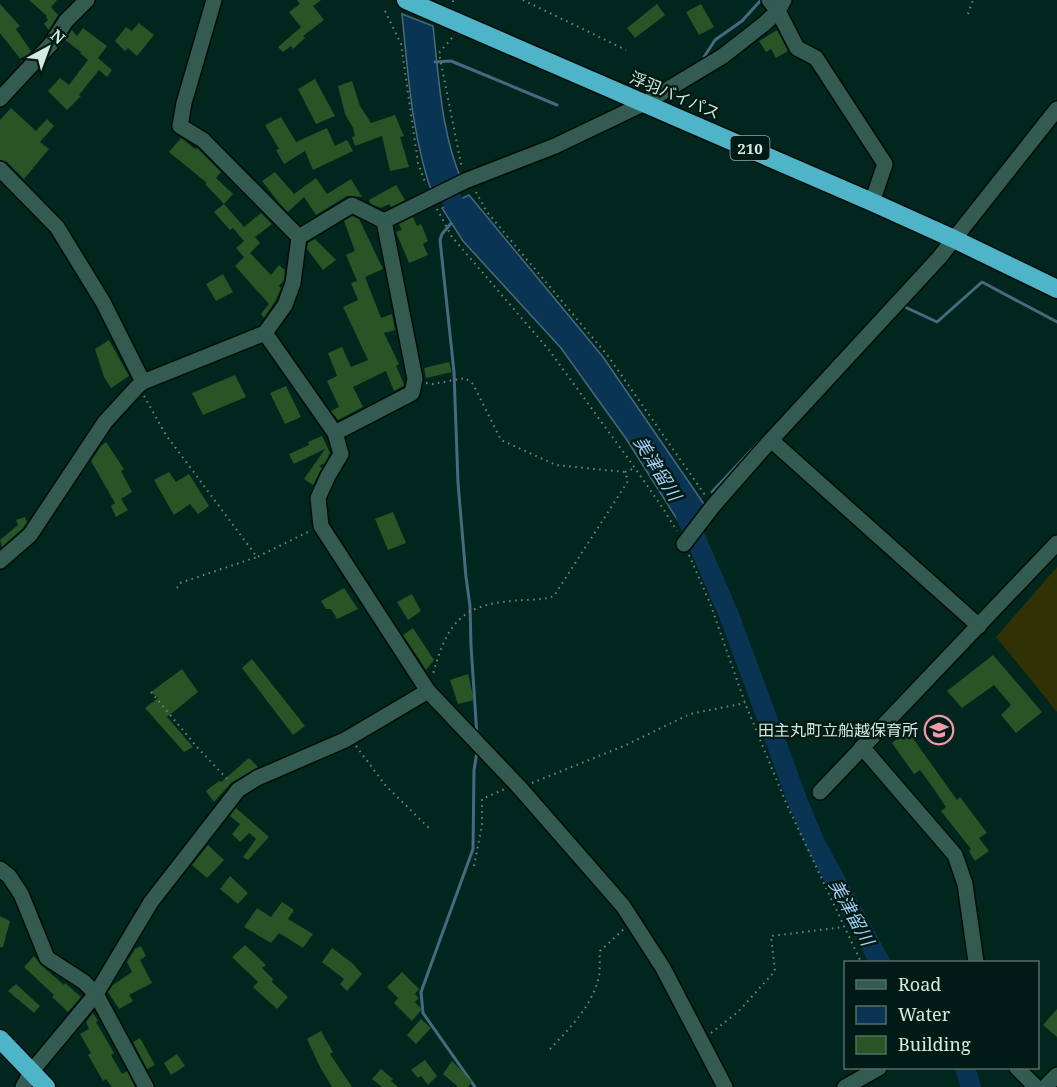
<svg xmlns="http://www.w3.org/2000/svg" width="1057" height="1087" font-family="'Noto Serif','Noto Sans JP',serif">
<rect width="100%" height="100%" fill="#00261e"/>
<polygon fill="#313106" points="1057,567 1057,712 996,637"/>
<g fill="#0a3453" stroke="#476a7e" stroke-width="1.5">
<path d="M402 14 433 26C439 78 441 133 462 181L433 196C412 138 408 74 402 14Z"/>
<polygon points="469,195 603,357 706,507 687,535 627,440 561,348 463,241 442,208"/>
</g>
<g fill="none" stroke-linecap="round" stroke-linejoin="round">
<g stroke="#476a7e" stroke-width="3">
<polyline points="704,57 715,40 742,21 761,0"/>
<polyline points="435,62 451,61 557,105"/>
<polyline points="453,221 442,234 440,240 454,372 458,483 466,577 470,606 471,646 477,736"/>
<polyline points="905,307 937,322 982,282 1057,322"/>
<polyline points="712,492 759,442"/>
<polyline points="475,1087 423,1013 421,992 473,849 474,770 477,752"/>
</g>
<g stroke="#0a3453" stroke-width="20">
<polyline points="439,172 459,215 468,225"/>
<polyline points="686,516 729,615 798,802 816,845 880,962"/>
<polyline points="965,1068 971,1087"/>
</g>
</g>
<g fill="#285426">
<polygon points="29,0 57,0 51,7 58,15 49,30 44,24 48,20 46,17 47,16"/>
<polygon points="297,0 321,0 313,6 324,20 303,36 305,38 293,49 291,46 283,52 278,47 301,27 289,12 300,4"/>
<polygon points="0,4 20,26 16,29 31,51 22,61 0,33"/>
<polygon points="657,4 665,15 635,38 627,28"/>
<polygon points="701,4 714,27 699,35 686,12"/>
<polygon points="139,23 154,35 137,56 128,48 125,51 115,41 126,27 132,31"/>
<polygon points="83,28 107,46 98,58 112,70 107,77 99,70 79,95 81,96 67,110 48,91 60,78 69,85 88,60 80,53 81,52 65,40 72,30 77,36"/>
<polygon points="777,30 788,51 776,58 771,49 766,52 759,41"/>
<polygon points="315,79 335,116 316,124 298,89"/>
<polygon points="352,81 360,106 371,123 395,115 404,136 400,137 409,167 390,171 382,136 355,146 352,137 355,136 353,128 345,114 338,86"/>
<polygon points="11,108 36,131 47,119 54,126 40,142 49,149 24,179 7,162 0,160 0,120"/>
<polygon points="281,117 296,142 327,128 335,146 347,140 353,151 313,170 305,151 284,164 276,150 279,149 265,125"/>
<polygon points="181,138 195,149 197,148 221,172 216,178 233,194 224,204 205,184 207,183 169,152"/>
<polygon points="275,172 294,194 316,178 327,194 351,179 362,197 347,196 316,215 304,197 288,212 301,225 273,197 280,204 262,181"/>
<polygon points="396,185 405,200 391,207 389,204 381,208 371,204 369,200"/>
<polygon points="224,204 244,227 261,213 272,224 255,237 260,243 250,253 271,275 279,265 285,270 284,280 279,286 281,288 276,300 264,318 261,314 269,304 235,266 244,257 236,248 244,241 233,228 230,230 214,212"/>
<polygon points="352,216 359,219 383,269 365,277 381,318 392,314 395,330 384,333 399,364 396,366 404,384 403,386 394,391 386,371 353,387 363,407 338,420 331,411 339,407 327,381 337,376 328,353 342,347 351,367 368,360 343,307 358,300 351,283 357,281 346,255 355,251 344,221"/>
<polygon points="413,217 417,226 421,224 428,241 423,244 428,255 409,263 396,232 402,230 399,224"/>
<polygon points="315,239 336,260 323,270 307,249 308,243"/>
<polygon points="223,274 233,292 216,301 206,284"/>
<polygon points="109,340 129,376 111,388 104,377 95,349"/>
<polygon points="449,362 452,372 426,378 424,368"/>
<polygon points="235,375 246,397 203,415 192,393"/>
<polygon points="286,386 301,417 285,424 270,393"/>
<polygon points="322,436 330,453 325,463 319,466 322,468 313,485 304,479 325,449 294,464 289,454 309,445 308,442"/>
<polygon points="106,442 124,469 121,471 132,492 121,499 128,510 116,517 111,506 115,503 91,461 101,446"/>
<polygon points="169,472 176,482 189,474 209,506 198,514 190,504 174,515 154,480"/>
<polygon points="393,512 406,543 388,550 375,519"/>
<polygon points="25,517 27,522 23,528 2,547 0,540 18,525 16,520"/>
<polygon points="344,588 358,609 337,619 331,609 326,609 321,601"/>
<polygon points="412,594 421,611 408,620 397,602"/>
<polygon points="413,628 434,660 426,670 403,635"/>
<polygon points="993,655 1042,712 1016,733 1001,715 1011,705 994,685 962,708 947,691"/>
<polygon points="252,659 305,726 293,735 242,668"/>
<polygon points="182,669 198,692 167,717 193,747 184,752 145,708 158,698 151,692"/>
<polygon points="468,674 474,700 458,704 450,680"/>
<polygon points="907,730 957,800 960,797 987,833 979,838 989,851 975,861 969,851 971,849 941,811 946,807 934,789 920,770 914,774 892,743"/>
<polygon points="249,758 258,767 232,782 214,802 206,791 219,781 221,782"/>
<polygon points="236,808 269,837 248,860 243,857 256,839 249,833 240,842 232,834 240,824 230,816"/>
<polygon points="208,845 224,860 207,878 192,865"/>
<polygon points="230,876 248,893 238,904 220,889"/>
<polygon points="282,902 294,910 288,919 313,934 303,948 279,933 271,943 244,927 257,908 271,917"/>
<polygon points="0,916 10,921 3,947 0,947"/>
<polygon points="245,945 266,965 262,968 273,979 272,982 288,997 277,1009 253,987 258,982 232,957"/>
<polygon points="141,946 146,956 140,960 152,983 129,995 133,1001 119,1009 108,992 113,985 132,972 127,962 135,949"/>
<polygon points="332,948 352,963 362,974 347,991 340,984 344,979 322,962"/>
<polygon points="34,956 42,966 64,985 65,983 81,997 68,1012 52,997 54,995 24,967"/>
<polygon points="402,972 419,989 415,994 419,998 415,1002 422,1009 412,1021 394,1003 398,998 387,987"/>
<polygon points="16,984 40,1006 34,1013 8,991"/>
<polygon points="1057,1009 1057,1037 1043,1025"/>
<polygon points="93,1013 98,1021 96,1022 114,1053 111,1055 122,1074 127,1071 135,1087 112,1087 106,1079 103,1081 88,1055 91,1053 80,1034 89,1029 86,1022"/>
<polygon points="421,1019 431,1028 416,1044 407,1035"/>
<polygon points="321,1031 333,1052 330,1054 352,1087 332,1087 320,1067 307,1039"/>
<polygon points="140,1038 155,1065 147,1069 133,1042"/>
<polygon points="177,1054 185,1066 171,1075 164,1063"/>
<polygon points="425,1060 437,1076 428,1085 421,1076 418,1078 411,1070"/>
<polygon points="452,1061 472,1082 468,1087 458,1087 443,1074"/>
<polygon points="381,1069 393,1079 391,1081 398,1087 382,1087 372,1079"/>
</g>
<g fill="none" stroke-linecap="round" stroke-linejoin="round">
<g stroke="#000c08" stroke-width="18">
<g id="minor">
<polyline points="214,0 184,103 180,126 203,140 299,237"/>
<polyline points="769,0 778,11 797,48 816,58 885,164 872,202"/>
<polyline points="0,99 51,44 66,21 87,0"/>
<polyline points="0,169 57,227 103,302 143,382"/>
<polyline points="384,221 465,181 555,146 645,103 723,56 764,24 778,11 784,0"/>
<polyline points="299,237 352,205 384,221"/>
<polyline points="265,333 335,433 341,454 328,476 318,498 321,526 428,691 520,788 623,906 663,968 725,1087"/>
<polyline points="335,433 412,393 415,379 384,221"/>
<polyline points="771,440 979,626"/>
<polyline points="684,544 713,506 771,440 939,258 1057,109"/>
<polyline points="0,561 30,535 105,422 138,386 143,382 265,333 285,305 293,283 299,237"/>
<polyline points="862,747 955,855 965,884 976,962"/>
<polyline points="820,792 1057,543"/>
<polyline points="0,869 9,876 21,894 47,958 84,982 96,994 146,1087"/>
<polyline points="1017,1068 1036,1087"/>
<polyline points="23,1087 31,1072 96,994 151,902 238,790 257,778 345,740 428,691"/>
<polyline points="845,1087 879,1068"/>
<polyline points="1045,1087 1057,1075"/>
</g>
</g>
<g stroke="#000c08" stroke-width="21">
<g id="highway">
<polyline points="406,0 872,202 954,239 1057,289"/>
<polyline points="0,1039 46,1087"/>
</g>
</g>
<g stroke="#6b8982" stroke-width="2" stroke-dasharray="1.5 4.5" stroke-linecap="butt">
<polyline points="523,0 626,50"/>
<polyline points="453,2 453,0"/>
<polyline points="385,11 401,44 418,163 426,185"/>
<polyline points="968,14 973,0"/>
<polyline points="452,38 439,53 462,169"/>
<polyline points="476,192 487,212 608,356 705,495"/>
<polyline points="437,209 452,237 549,350 635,468 662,507 677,531"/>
<path d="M426 383 433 384 465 378 473 384 501 440 556 465 625 472 628 481 554 596C541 601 526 599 512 601 459 605 446 627 433 674"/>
<polyline points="144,396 166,435 257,557 310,531"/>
<polyline points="625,472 635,468"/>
<polyline points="689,555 710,603 745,703 787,805 861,962"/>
<polyline points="177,588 180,583 257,557"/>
<polyline points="151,692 197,747 229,781"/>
<polyline points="356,746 386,786 430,829"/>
<polyline points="532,783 626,745 690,714 745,703"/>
<polyline points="474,866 482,825 482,799 505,789"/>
<polyline points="711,1033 738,1012 775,971 771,936 844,927"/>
<path d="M550 1049C569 1029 591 1007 598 980 601 971 599 960 600 951L624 929"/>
</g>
<use href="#minor" stroke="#345b51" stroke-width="15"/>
<use href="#highway" stroke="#4eb5c8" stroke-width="18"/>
</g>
<defs>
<g id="school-ring" transform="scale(1.5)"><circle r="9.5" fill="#001b15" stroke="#f29aac" stroke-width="1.5"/><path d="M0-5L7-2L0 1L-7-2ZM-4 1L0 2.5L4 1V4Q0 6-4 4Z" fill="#f29aac"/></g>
</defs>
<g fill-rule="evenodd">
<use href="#school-ring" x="939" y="730"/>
</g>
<g text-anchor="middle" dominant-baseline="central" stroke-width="5" stroke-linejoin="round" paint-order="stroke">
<rect fill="#001b15" stroke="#94aba5" stroke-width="1.5" x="730.5" y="136" width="39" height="24" rx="4.5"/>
<g font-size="15" font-weight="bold" fill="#d4e9e3">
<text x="750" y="148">210</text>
</g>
<g font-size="16" fill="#d4e9e3" stroke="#001b15">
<text transform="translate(675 95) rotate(23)">浮羽バイパス</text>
</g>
<g font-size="16" fill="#d4e9e3" stroke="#001b15" text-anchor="end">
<text x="918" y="730">田主丸町立船越保育所</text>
</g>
<g font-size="18" font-style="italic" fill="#a2cdf4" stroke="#001b15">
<text transform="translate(658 468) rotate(58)">美津留川</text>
<text transform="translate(852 912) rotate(61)">美津留川</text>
</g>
</g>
<rect x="844" y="961" width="195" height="108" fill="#001b15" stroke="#556d67" stroke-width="1.5"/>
<rect x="856" y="980" width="30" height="9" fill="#345b51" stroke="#556d67" stroke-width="1.5"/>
<text x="898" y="991" font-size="18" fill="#d4e9e3">Road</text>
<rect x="856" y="1006" width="30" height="18" fill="#0a3453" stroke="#556d67" stroke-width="1.5"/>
<text x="898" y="1021" font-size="18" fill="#d4e9e3">Water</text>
<rect x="856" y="1036" width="30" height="18" fill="#285426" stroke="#556d67" stroke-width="1.5"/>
<text x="898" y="1051" font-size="18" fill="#d4e9e3">Building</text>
<g transform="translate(48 48) rotate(41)" stroke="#001b15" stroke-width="4.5" paint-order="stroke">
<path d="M0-4.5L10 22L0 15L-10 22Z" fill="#d4e9e3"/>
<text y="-9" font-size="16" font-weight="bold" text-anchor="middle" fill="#d4e9e3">N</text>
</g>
</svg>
